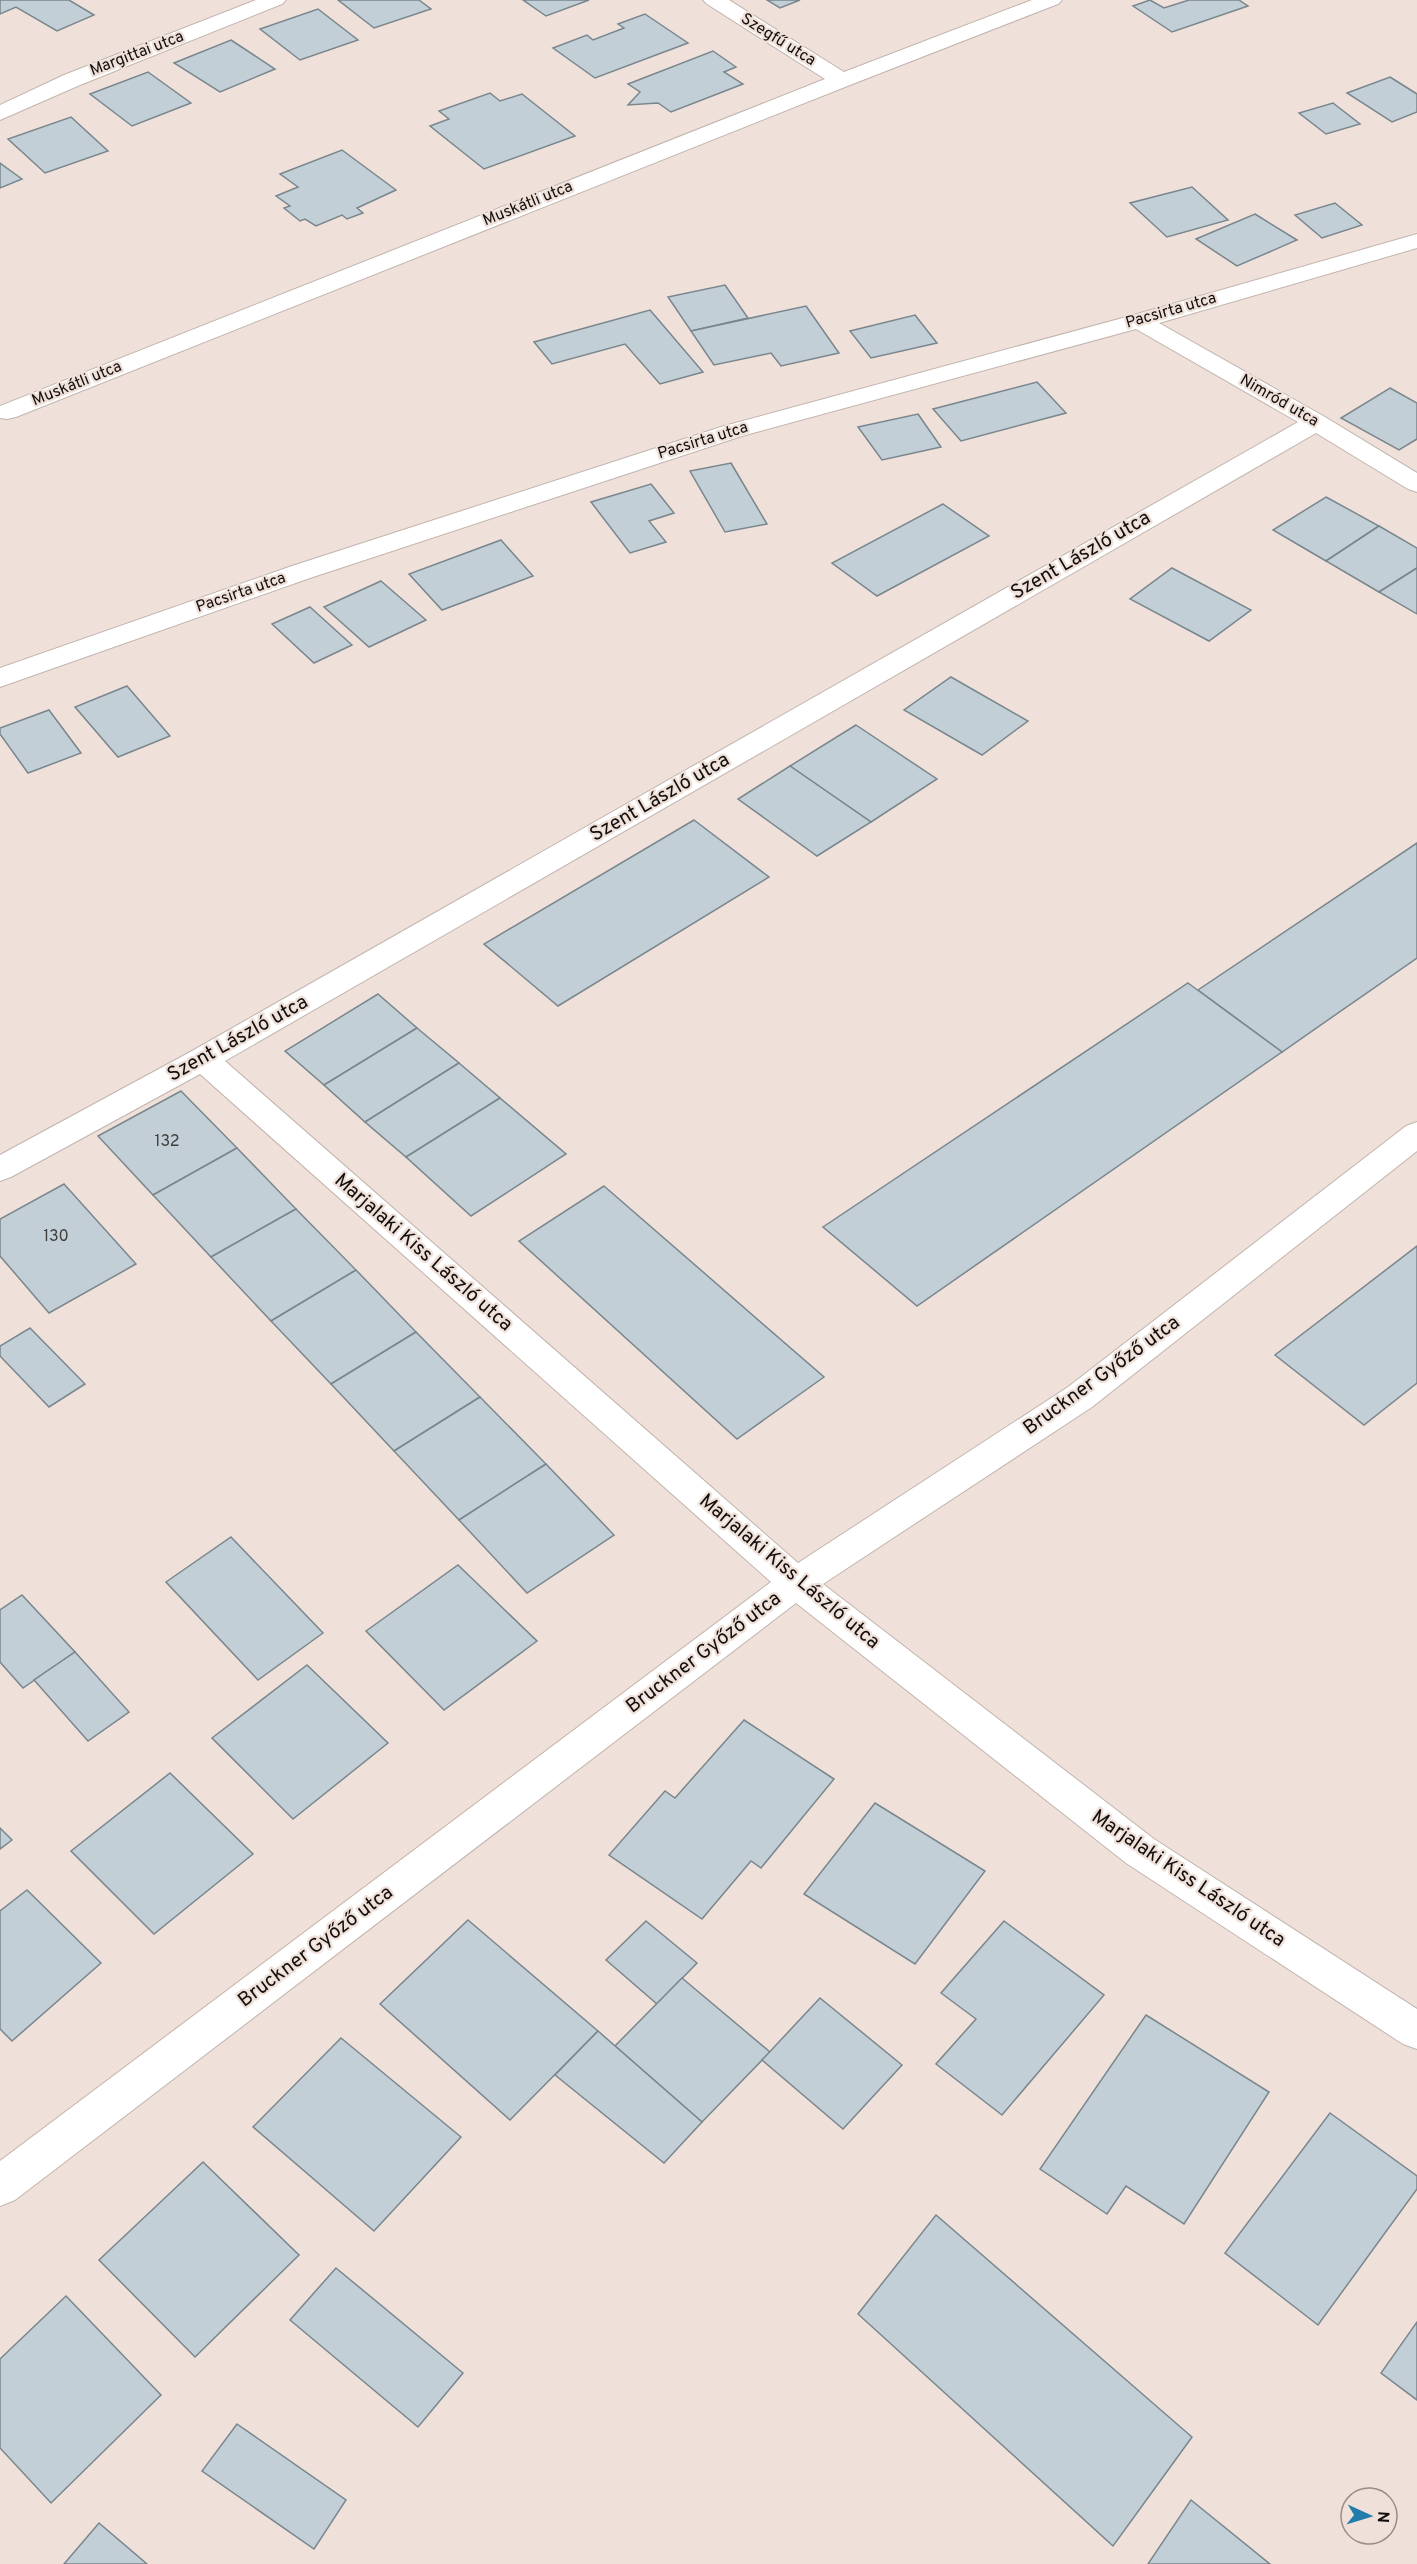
<svg xmlns="http://www.w3.org/2000/svg" width="1417" height="2564" font-family="Overpass,sans-serif">
<rect width="100%" height="100%" fill="#efe1da"/>
<g fill="#c2cfd7" stroke="#7a868d" stroke-width="1.5">
<polygon points="0,0 69,0 94,15 57,31 16,7 0,14"/>
<polygon points="338,0 419,0 431,9 374,28"/>
<polygon points="523,0 589,0 546,16"/>
<polygon points="767,0 800,0 780,8"/>
<polygon points="1150,0 1164,8 1189,0 1239,0 1248,6 1172,32 1133,6"/>
<polygon points="318,9 358,40 300,60 260,29"/>
<polygon points="645,14 688,43 595,78 553,48 587,35 593,40 624,28 618,24"/>
<polygon points="231,40 275,69 220,92 174,63"/>
<polygon points="713,51 736,67 724,72 743,84 671,112 658,103 628,105 640,92 628,84"/>
<polygon points="148,72 191,103 132,126 90,94"/>
<polygon points="1390,77 1417,94 1417,112 1392,122 1347,93"/>
<polygon points="490,93 500,101 522,94 575,136 484,169 430,126 449,119 439,111"/>
<polygon points="1333,103 1360,124 1326,134 1299,113"/>
<polygon points="71,117 108,151 45,173 8,139"/>
<polygon points="342,150 396,190 357,208 363,213 347,219 342,215 316,226 305,219 300,221 284,208 290,206 276,196 298,187 280,174"/>
<polygon points="0,163 22,179 0,188"/>
<polygon points="1192,187 1228,220 1167,237 1130,203"/>
<polygon points="1335,203 1362,225 1322,238 1295,215"/>
<polygon points="1255,214 1297,240 1237,266 1196,239"/>
<polygon points="725,285 748,318 691,331 668,297"/>
<polygon points="806,306 839,353 781,366 771,353 714,365 691,331"/>
<polygon points="650,310 703,372 660,384 625,344 552,364 534,342"/>
<polygon points="915,315 937,343 871,358 850,331"/>
<polygon points="1037,382 1066,413 961,441 933,409"/>
<polygon points="1390,388 1417,403 1417,439 1399,450 1341,418"/>
<polygon points="918,414 941,447 882,460 858,427"/>
<polygon points="731,463 767,524 725,532 690,471"/>
<polygon points="651,484 674,513 649,521 666,542 630,553 591,502"/>
<polygon points="1326,497 1379,526 1326,561 1273,530"/>
<polygon points="943,504 989,536 877,596 832,563"/>
<polygon points="1379,526 1417,548 1417,568 1379,592 1326,561"/>
<polygon points="501,540 533,576 442,610 409,574"/>
<polygon points="1172,568 1251,610 1209,641 1130,599"/>
<polygon points="1417,568 1417,614 1379,592"/>
<polygon points="381,581 426,620 369,647 324,607"/>
<polygon points="310,607 352,645 314,663 272,624"/>
<polygon points="951,677 1028,721 982,755 904,710"/>
<polygon points="127,686 170,736 118,757 75,707"/>
<polygon points="49,710 81,753 28,773 0,734 0,728"/>
<polygon points="856,725 937,779 871,822 790,766"/>
<polygon points="790,766 871,822 817,856 738,799"/>
<polygon points="694,820 769,877 558,1006 484,944"/>
<polygon points="1417,843 1417,958 1282,1052 1198,990"/>
<polygon points="1188,983 1282,1052 917,1306 823,1227"/>
<polygon points="378,994 417,1028 324,1085 285,1051"/>
<polygon points="417,1028 459,1063 365,1122 324,1085"/>
<polygon points="459,1063 500,1098 406,1157 365,1122"/>
<polygon points="181,1091 237,1148 153,1195 98,1136"/>
<polygon points="500,1098 566,1154 471,1216 406,1157"/>
<polygon points="237,1148 296,1209 211,1257 153,1195"/>
<polygon points="64,1184 136,1264 49,1313 0,1256 0,1219"/>
<polygon points="604,1186 824,1377 737,1439 519,1241"/>
<polygon points="296,1209 356,1270 271,1321 211,1257"/>
<polygon points="1417,1246 1417,1383 1364,1425 1275,1355"/>
<polygon points="356,1270 416,1332 331,1384 271,1321"/>
<polygon points="30,1328 85,1384 49,1407 0,1356 0,1346"/>
<polygon points="416,1332 480,1397 394,1451 331,1384"/>
<polygon points="480,1397 546,1464 459,1520 394,1451"/>
<polygon points="546,1464 614,1535 527,1593 459,1520"/>
<polygon points="231,1537 323,1633 258,1680 166,1582"/>
<polygon points="458,1565 537,1641 444,1710 366,1631"/>
<polygon points="22,1595 75,1652 23,1688 0,1662 0,1610"/>
<polygon points="75,1652 129,1712 88,1741 34,1680"/>
<polygon points="307,1665 388,1743 293,1819 212,1738"/>
<polygon points="744,1720 834,1779 761,1868 751,1861 702,1919 609,1855 665,1791 675,1798"/>
<polygon points="170,1773 253,1854 154,1934 71,1851"/>
<polygon points="875,1803 985,1871 915,1964 804,1894"/>
<polygon points="0,1828 12,1840 0,1849"/>
<polygon points="27,1890 101,1963 12,2041 0,2029 0,1911"/>
<polygon points="468,1920 598,2031 510,2120 380,2004"/>
<polygon points="646,1921 697,1963 657,2004 606,1960"/>
<polygon points="1004,1921 1104,1995 1002,2115 936,2064 976,2019 941,1993"/>
<polygon points="682,1978 770,2052 702,2122 615,2046"/>
<polygon points="820,1998 902,2065 843,2129 762,2060"/>
<polygon points="1146,2015 1269,2092 1184,2224 1126,2186 1107,2214 1040,2169"/>
<polygon points="598,2031 702,2122 664,2163 555,2075"/>
<polygon points="341,2038 461,2137 374,2231 253,2127"/>
<polygon points="1330,2113 1417,2176 1417,2189 1318,2325 1225,2253"/>
<polygon points="203,2162 299,2255 195,2357 99,2260"/>
<polygon points="936,2215 1192,2437 1113,2546 858,2314"/>
<polygon points="336,2268 463,2373 418,2427 290,2320"/>
<polygon points="66,2296 161,2395 51,2503 0,2448 0,2359"/>
<polygon points="1417,2322 1417,2400 1381,2373"/>
<polygon points="237,2424 346,2500 314,2549 202,2471"/>
<polygon points="1191,2500 1270,2564 1148,2564"/>
<polygon points="99,2523 147,2564 64,2564"/>
</g>
<g fill="none" stroke-linecap="round" stroke-linejoin="round">
<g stroke="#c1b4ad" stroke-width="2">
<g id="minor">
<polygon points="256,0 286,0 282,4 80,85 0,120 0,105 64,75"/>
<polygon points="703,0 729,0 844,72 1032,0 1062,0 1058,4 850,85 16,417 7,419 0,418 0,406 825,79 707,4"/>
<polygon points="1417,234 1417,248 1159,323 1325,417 1417,473 1417,492 1408,489 1316,433 225,1061 798,1563 1068,1387 1406,1126 1417,1122 1417,1151 1092,1407 823,1584 1154,1839 1417,2009 1417,2049 1403,2044 1126,1863 796,1603 15,2200 0,2206 0,2161 771,1582 200,1074 11,1177 0,1181 0,1155 192,1051 1298,422 1136,329 742,436 310,578 0,687 0,668 292,566 724,426 1130,316"/>
</g>
</g>
<use href="#minor" fill="#fff" fill-rule="evenodd"/>
</g>
<g text-anchor="middle" dominant-baseline="central" stroke-width="4.5" stroke-linejoin="round" paint-order="stroke">
<g font-size="16" fill="#130e0c" stroke="#efe1da">
<text transform="translate(778 40) rotate(32)">Szegfű utca</text>
<text transform="translate(137 54) rotate(-21)">Margittai utca</text>
<text transform="translate(528 204) rotate(-22)">Muskátli utca</text>
<text transform="translate(1171 311) rotate(-16)">Pacsirta utca</text>
<text transform="translate(77 384) rotate(-22)">Muskátli utca</text>
<text transform="translate(1279 401) rotate(30)">Nimród utca</text>
<text transform="translate(703 441) rotate(-17)">Pacsirta utca</text>
<text transform="translate(241 593) rotate(-19)">Pacsirta utca</text>
</g>
<g font-size="16" fill="#3f3e3f">
<text x="167" y="1142">132</text>
<text x="56" y="1237">130</text>
</g>
<g font-size="20" fill="#130e0c" stroke="#efe1da">
<text transform="translate(1081 556) rotate(-30)">Szent László utca</text>
<text transform="translate(660 798) rotate(-30)">Szent László utca</text>
<text transform="translate(238 1039) rotate(-29)">Szent László utca</text>
<text transform="translate(423 1253) rotate(41)">Marjalaki Kiss László utca</text>
<text transform="translate(1102 1376) rotate(-36)">Bruckner Győző utca</text>
<text transform="translate(789 1572) rotate(40)">Marjalaki Kiss László utca</text>
<text transform="translate(704 1653) rotate(-37)">Bruckner Győző utca</text>
<text transform="translate(1188 1879) rotate(34)">Marjalaki Kiss László utca</text>
<text transform="translate(316 1947) rotate(-37)">Bruckner Győző utca</text>
</g>
</g>
<g transform="translate(1369 2516) rotate(94)"><circle r="28" fill="#efe1da" stroke="#978d88" stroke-width="1.5"/>
<path d="M0-4.5L10 22L0 15L-10 22Z" fill="#227daa"/>
<text y="-9" font-size="16" font-weight="bold" text-anchor="middle" fill="#130e0c">N</text>
</g>
</svg>
